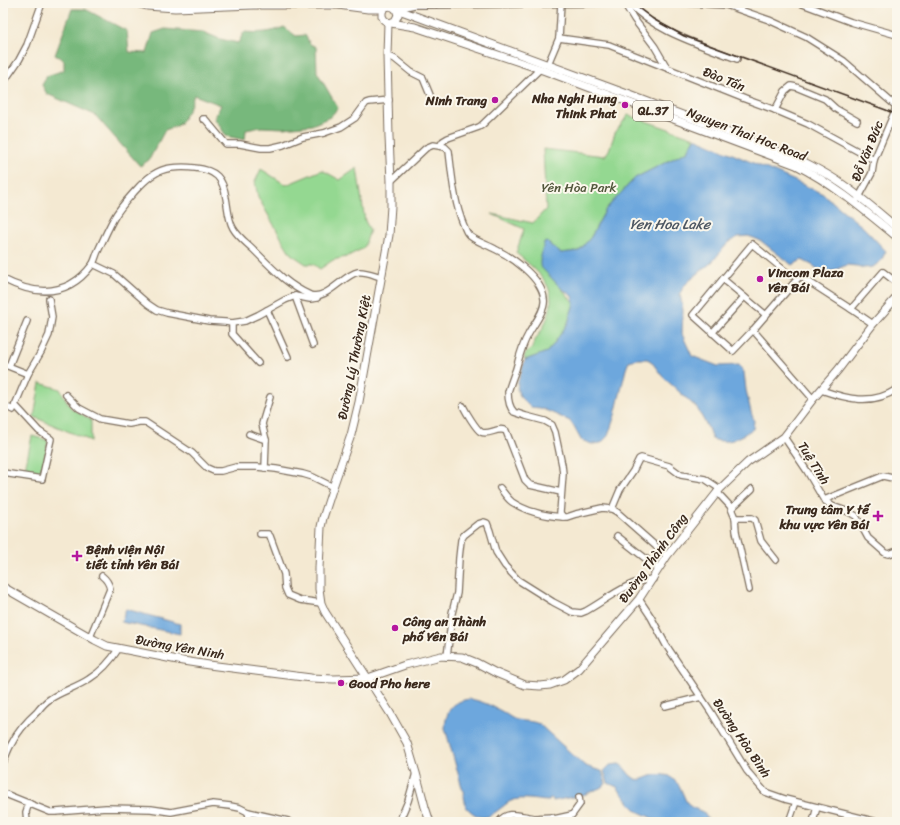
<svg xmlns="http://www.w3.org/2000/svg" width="900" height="825" font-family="Sriracha,sans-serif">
<rect width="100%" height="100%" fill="#fbf7ec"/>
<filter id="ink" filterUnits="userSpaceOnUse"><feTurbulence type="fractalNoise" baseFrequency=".025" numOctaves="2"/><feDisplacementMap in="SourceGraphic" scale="8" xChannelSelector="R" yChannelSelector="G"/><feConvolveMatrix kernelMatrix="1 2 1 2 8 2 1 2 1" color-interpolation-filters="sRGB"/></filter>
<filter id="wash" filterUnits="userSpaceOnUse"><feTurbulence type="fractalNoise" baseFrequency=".012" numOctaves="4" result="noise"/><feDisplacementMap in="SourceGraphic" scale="16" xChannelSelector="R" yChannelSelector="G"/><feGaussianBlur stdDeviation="0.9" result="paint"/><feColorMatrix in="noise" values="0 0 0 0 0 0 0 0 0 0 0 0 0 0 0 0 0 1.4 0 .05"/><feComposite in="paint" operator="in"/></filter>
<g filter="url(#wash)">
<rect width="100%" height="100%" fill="#f4e9d2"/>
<g fill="#94d891" stroke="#688158">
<path d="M628 115 695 138 688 151 635 178 606 209 591 237 579 251 561 253 556 250 547 242 561 288 574 303 568 323 553 345 547 352 525 360 524 356C527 351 530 351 532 348 534 345 534 341 536 339 537 336 540 334 541 331 563 292 546 278 516 253L524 229 492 214 533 223 546 209 543 149 605 156 609 150 615 133Z"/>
<polygon points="357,168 365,221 370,230 364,248 346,257 333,260 320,269 313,264 306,264 291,254 283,241 258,197 255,182 261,169 286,185 322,170 340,180"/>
<polygon points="40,383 60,389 71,408 91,420 91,441 34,417"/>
<polygon points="32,436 47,440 48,441 41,476 24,473"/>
</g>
<path fill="#77b87b" stroke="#59714c" d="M72 9H85L127 31 129 52 147 53 153 33 165 29 203 32 220 39 238 43 244 32C258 33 271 33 284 27L296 36 305 35 310 44 316 47 317 72 338 108 330 117 312 125 284 128 261 127 246 130 245 140 226 136 218 123 214 119 221 105 194 95 189 109 179 125 165 130 149 160 140 166 95 115 47 94 42 85 47 76 64 70V60L55 55Z"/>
<g fill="#6da7dd" stroke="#54687e">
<path d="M695 138 793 180 823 194 864 228 886 251 881 261 873 267 864 268 857 266 847 265 832 271 822 272 812 265 802 260 792 265 761 241 754 238 748 236 738 237 728 243 712 262 689 281 683 287 680 294 683 310 682 334 692 356 718 366 739 365 744 372 746 390 751 412 754 421 753 429C737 438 731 445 712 439L708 428 697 408 662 376 651 361 647 359H636L629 361 626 369 615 415 608 436 601 443 592 444 581 440 574 427 570 421 550 412 540 408 530 407 521 398 517 389 518 382 525 360 547 352 553 345 568 323 574 303 572 296 560 287 540 266V261L544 243 547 242 556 250 561 253 579 251 591 237 606 209 635 178 688 151Z"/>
<polygon points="126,609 180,624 180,634 121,622"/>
<path d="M470 699C482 701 492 706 503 712 506 714 510 717 514 719 522 722 531 720 539 724L584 765C590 768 595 769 602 771L606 784 600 788 583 795 553 801V799H550L549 801C537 801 523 796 511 801 508 802 504 806 501 808 486 820 480 821 466 807L463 791 445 728C446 711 452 701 470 699Z"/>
<path d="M619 764C626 767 628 776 636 779 642 781 648 776 654 775 659 774 665 775 670 776L679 785 686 801 691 807 703 812 710 822H662L656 820 637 811 630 804 617 787 608 783 604 771 610 765Z"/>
</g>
</g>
<g filter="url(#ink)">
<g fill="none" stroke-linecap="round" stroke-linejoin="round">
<g stroke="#7c6d5d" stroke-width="8">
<g id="minor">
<polyline points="624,3 634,19 655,47 666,66"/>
<path d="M629 3C655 32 702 45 737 59"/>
<polyline points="652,3 687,3 726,5 769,20 806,37 844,61 897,107"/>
<polyline points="800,3 851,22 897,35"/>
<polyline points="396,9 414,5 428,5 603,3"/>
<polyline points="559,38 609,45 745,99 775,110 808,124 874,160"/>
<polyline points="387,55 395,59 411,72 423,78 430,95"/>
<polyline points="548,64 559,38 561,3"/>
<polyline points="3,83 19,60 27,45 42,3"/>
<polyline points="775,110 785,91 791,86 796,87 825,99 836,109 857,121"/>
<polyline points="203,119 205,119 226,144 240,144 261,148 270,148 283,145 303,137 324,133 341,127 355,118 366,103 369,102 389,100"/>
<polyline points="440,146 443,141 448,138 479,127 482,125 540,69"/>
<path d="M391 181 426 148 433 145 445 147 449 151C452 176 454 203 464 226 465 228 466 232 468 234 472 240 488 245 495 249 512 257 542 278 544 299 546 310 533 325 528 335 522 345 519 358 516 369 513 377 510 385 508 392 508 400 509 407 514 412L526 416 545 421 552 425 555 432 562 465 563 474 560 513 563 517H567L576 514 602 508 612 509 617 512 667 556"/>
<polyline points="858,199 872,173 874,160 894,113 896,107"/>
<polyline points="93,264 114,274 148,304 157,310 167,313 209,321 225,322 232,323 245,321 258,315 285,300 295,296 310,299 317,298"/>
<polyline points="800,276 753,330 813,399"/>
<path d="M3 279C36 296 68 297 92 265 95 261 96 255 98 251 103 240 108 229 114 218 120 207 128 199 136 190 146 179 156 170 171 168 179 167 187 167 195 168 216 170 223 178 226 198 228 208 228 219 233 228 238 237 247 243 254 250 271 267 287 285 310 295 326 301 343 275 358 272 365 271 374 275 381 277"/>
<polyline points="723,279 766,315"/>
<polyline points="295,296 313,345"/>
<polyline points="851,309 873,324"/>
<polyline points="267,310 288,357"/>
<polyline points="232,323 232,334 258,363"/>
<polyline points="753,330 733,351 693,315 752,244 790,275 800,276 851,309 883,272 897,283"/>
<polyline points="712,333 744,297"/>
<polyline points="3,364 28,374"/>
<polyline points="9,366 27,321"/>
<path d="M821 390C847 399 872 406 897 389"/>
<polyline points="66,395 79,408 100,419 129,424 139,422 145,422 192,453 207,468 214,471 221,471 236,467 257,467 276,469 303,474 313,477 333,487"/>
<polyline points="3,405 13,410 28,374 41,352 49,335 52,317 49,299"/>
<path d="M463 406C466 412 476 429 481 432 489 436 498 426 506 431L525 480 530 485 561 492"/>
<polyline points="249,434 266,440"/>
<polyline points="784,437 807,471 821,495 824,500 832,506 849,512 856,516 868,538 885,553 889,554 897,551"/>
<polyline points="265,468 266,440 262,424 270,397"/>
<polyline points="3,473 42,479 51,439 39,431 15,405"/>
<path d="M500 488C504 493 507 498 512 502 527 512 546 516 563 517"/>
<polyline points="717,492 730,506 735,518 736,531 749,590"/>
<polyline points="824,500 883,476 897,479"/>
<polyline points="732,508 752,489"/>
<polyline points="612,509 620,490 633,471 639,459 641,458 669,466 681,475 705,479 720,489"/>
<polyline points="735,518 752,518 755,520 761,541 776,560"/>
<polyline points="260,534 268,534 270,536 284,574 285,588 288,595 300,600 321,603"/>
<polyline points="617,536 650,562 659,568"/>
<polyline points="639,599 651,617 666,645 711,712 747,771 765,792 785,799 877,822"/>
<path d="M90 637 110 589C109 583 107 580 102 576"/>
<path d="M447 657 452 613 457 593 459 558 461 540 464 535 478 524 484 522 487 523 490 531 496 552 505 566 518 580 553 602 572 612 581 613 586 611C606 600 629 580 653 579"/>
<polyline points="665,706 701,697"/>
<path d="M3 763C6 756 8 749 12 743 18 731 27 721 37 712 41 707 45 702 50 699 62 691 77 687 89 679 102 671 111 661 119 648"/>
<polyline points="3,793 50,812 56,812 106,808 151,809 171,812 213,804 230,806 240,808 248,812 288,821 289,822"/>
<polyline points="248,812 250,822"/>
<polyline points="554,819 572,815 580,804 579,797"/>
<polyline points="27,822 26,812 29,803"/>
<polyline points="399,822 408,801 416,773"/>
<path d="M499 822C508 809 522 817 536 818 541 818 546 817 552 817L555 822"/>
<polyline points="789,822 796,802"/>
<polyline points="813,822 817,807"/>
</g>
</g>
<g stroke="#7c6d5d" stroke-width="9">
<g id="major">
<polyline points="136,3 147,6 175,8 253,5 338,5 368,9 377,9 388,6"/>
<path d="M396 9 398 15 395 21 389 23 384 20 382 16V12L384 8 389 6 393 7 396 9 418 17 630 95 798 159C812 166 826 173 839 182 859 195 878 212 897 228"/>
<polyline points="388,23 387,55 389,137 391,181 391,206 389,235 359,402 351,435 333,487 323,518 321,527 319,568 319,589 321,603 325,612 390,713 407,743 416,773 425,807 430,822"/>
<path d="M391 23 415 27 540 69 796 165C835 185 864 210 897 237"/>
<polyline points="3,587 95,640 107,646 183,661 209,665 311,678 334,679 368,678 405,665 441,656 462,657 477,663 496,673 525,685 540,686 550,685 564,680 579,669 639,599 667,556 720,489 748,462 784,437 813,399 838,370 873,324 897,297"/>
</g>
</g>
<use href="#minor" stroke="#fff" stroke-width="5.5"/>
<use href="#major" stroke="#fff" stroke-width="7"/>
<polyline stroke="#3b2a1e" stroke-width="1.5" points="632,3 653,19 684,36 886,110 897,115"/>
</g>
</g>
<g fill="#b5179e" stroke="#fbf7ec" stroke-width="1.5">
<circle cx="495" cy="100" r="4"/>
<circle cx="625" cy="105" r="4"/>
<circle cx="760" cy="279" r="4"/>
<path d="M876 510h4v4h4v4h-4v4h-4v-4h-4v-4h4z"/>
<path d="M75 550h4v4h4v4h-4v4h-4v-4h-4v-4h4z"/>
<circle cx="395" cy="628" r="4"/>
<circle cx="341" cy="683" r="4"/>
</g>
<g text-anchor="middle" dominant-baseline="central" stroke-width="4" stroke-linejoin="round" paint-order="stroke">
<rect fill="#fbf7ec" stroke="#75685c" stroke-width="1" x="633" y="101" width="40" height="20" rx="3"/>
<g font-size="12" font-weight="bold" fill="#3b2a1e">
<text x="653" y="111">QL.37</text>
</g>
<g font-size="13" fill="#3b2a1e" stroke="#fbf7ec">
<text transform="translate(724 79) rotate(22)">Đào Tấn</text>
<text transform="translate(747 134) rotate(21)">Nguyen Thai Hoc Road</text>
<text transform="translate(867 151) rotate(-68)">Đỗ Văn Đức</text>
<text transform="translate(354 357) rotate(-79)">Đường Lý Thường Kiệt</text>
<text transform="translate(814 463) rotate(58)">Tuệ Tĩnh</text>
<text transform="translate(653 558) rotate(-54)">Đường Thành Công</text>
<text transform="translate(180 647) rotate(10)">Đường Yên Ninh</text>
<text transform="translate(742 738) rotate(56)">Đường Hòa Bình</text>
</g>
<g font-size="13" font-weight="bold" fill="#3b2a1e" stroke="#fbf7ec" text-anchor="start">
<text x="617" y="98" text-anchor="end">Nha Nghi Hung<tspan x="617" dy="15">Think Phat</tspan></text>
<text x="487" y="100" text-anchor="end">Ninh Trang</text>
<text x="768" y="272">Vincom Plaza<tspan x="768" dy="15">Yên Bái</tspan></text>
<text x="869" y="509" text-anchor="end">Trung tâm Y tế<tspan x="869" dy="15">khu vực Yên Bái</tspan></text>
<text x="86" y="549">Bệnh viện Nội<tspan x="86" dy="15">tiết tỉnh Yên Bái</tspan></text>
<text x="403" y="621">Công an Thành<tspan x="403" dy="15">phố Yên Bái</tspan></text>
<text x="349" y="683">Good Pho here</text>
</g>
<g font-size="13" fill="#51563b" stroke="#fbf7ec">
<text x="579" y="187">Yên Hòa Park</text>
</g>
<g font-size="14" font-style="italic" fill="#4c5661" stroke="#fbf7ec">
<text x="670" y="224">Yen Hoa Lake</text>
</g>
</g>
<rect width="900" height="825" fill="none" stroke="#fbf7ec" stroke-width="16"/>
</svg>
